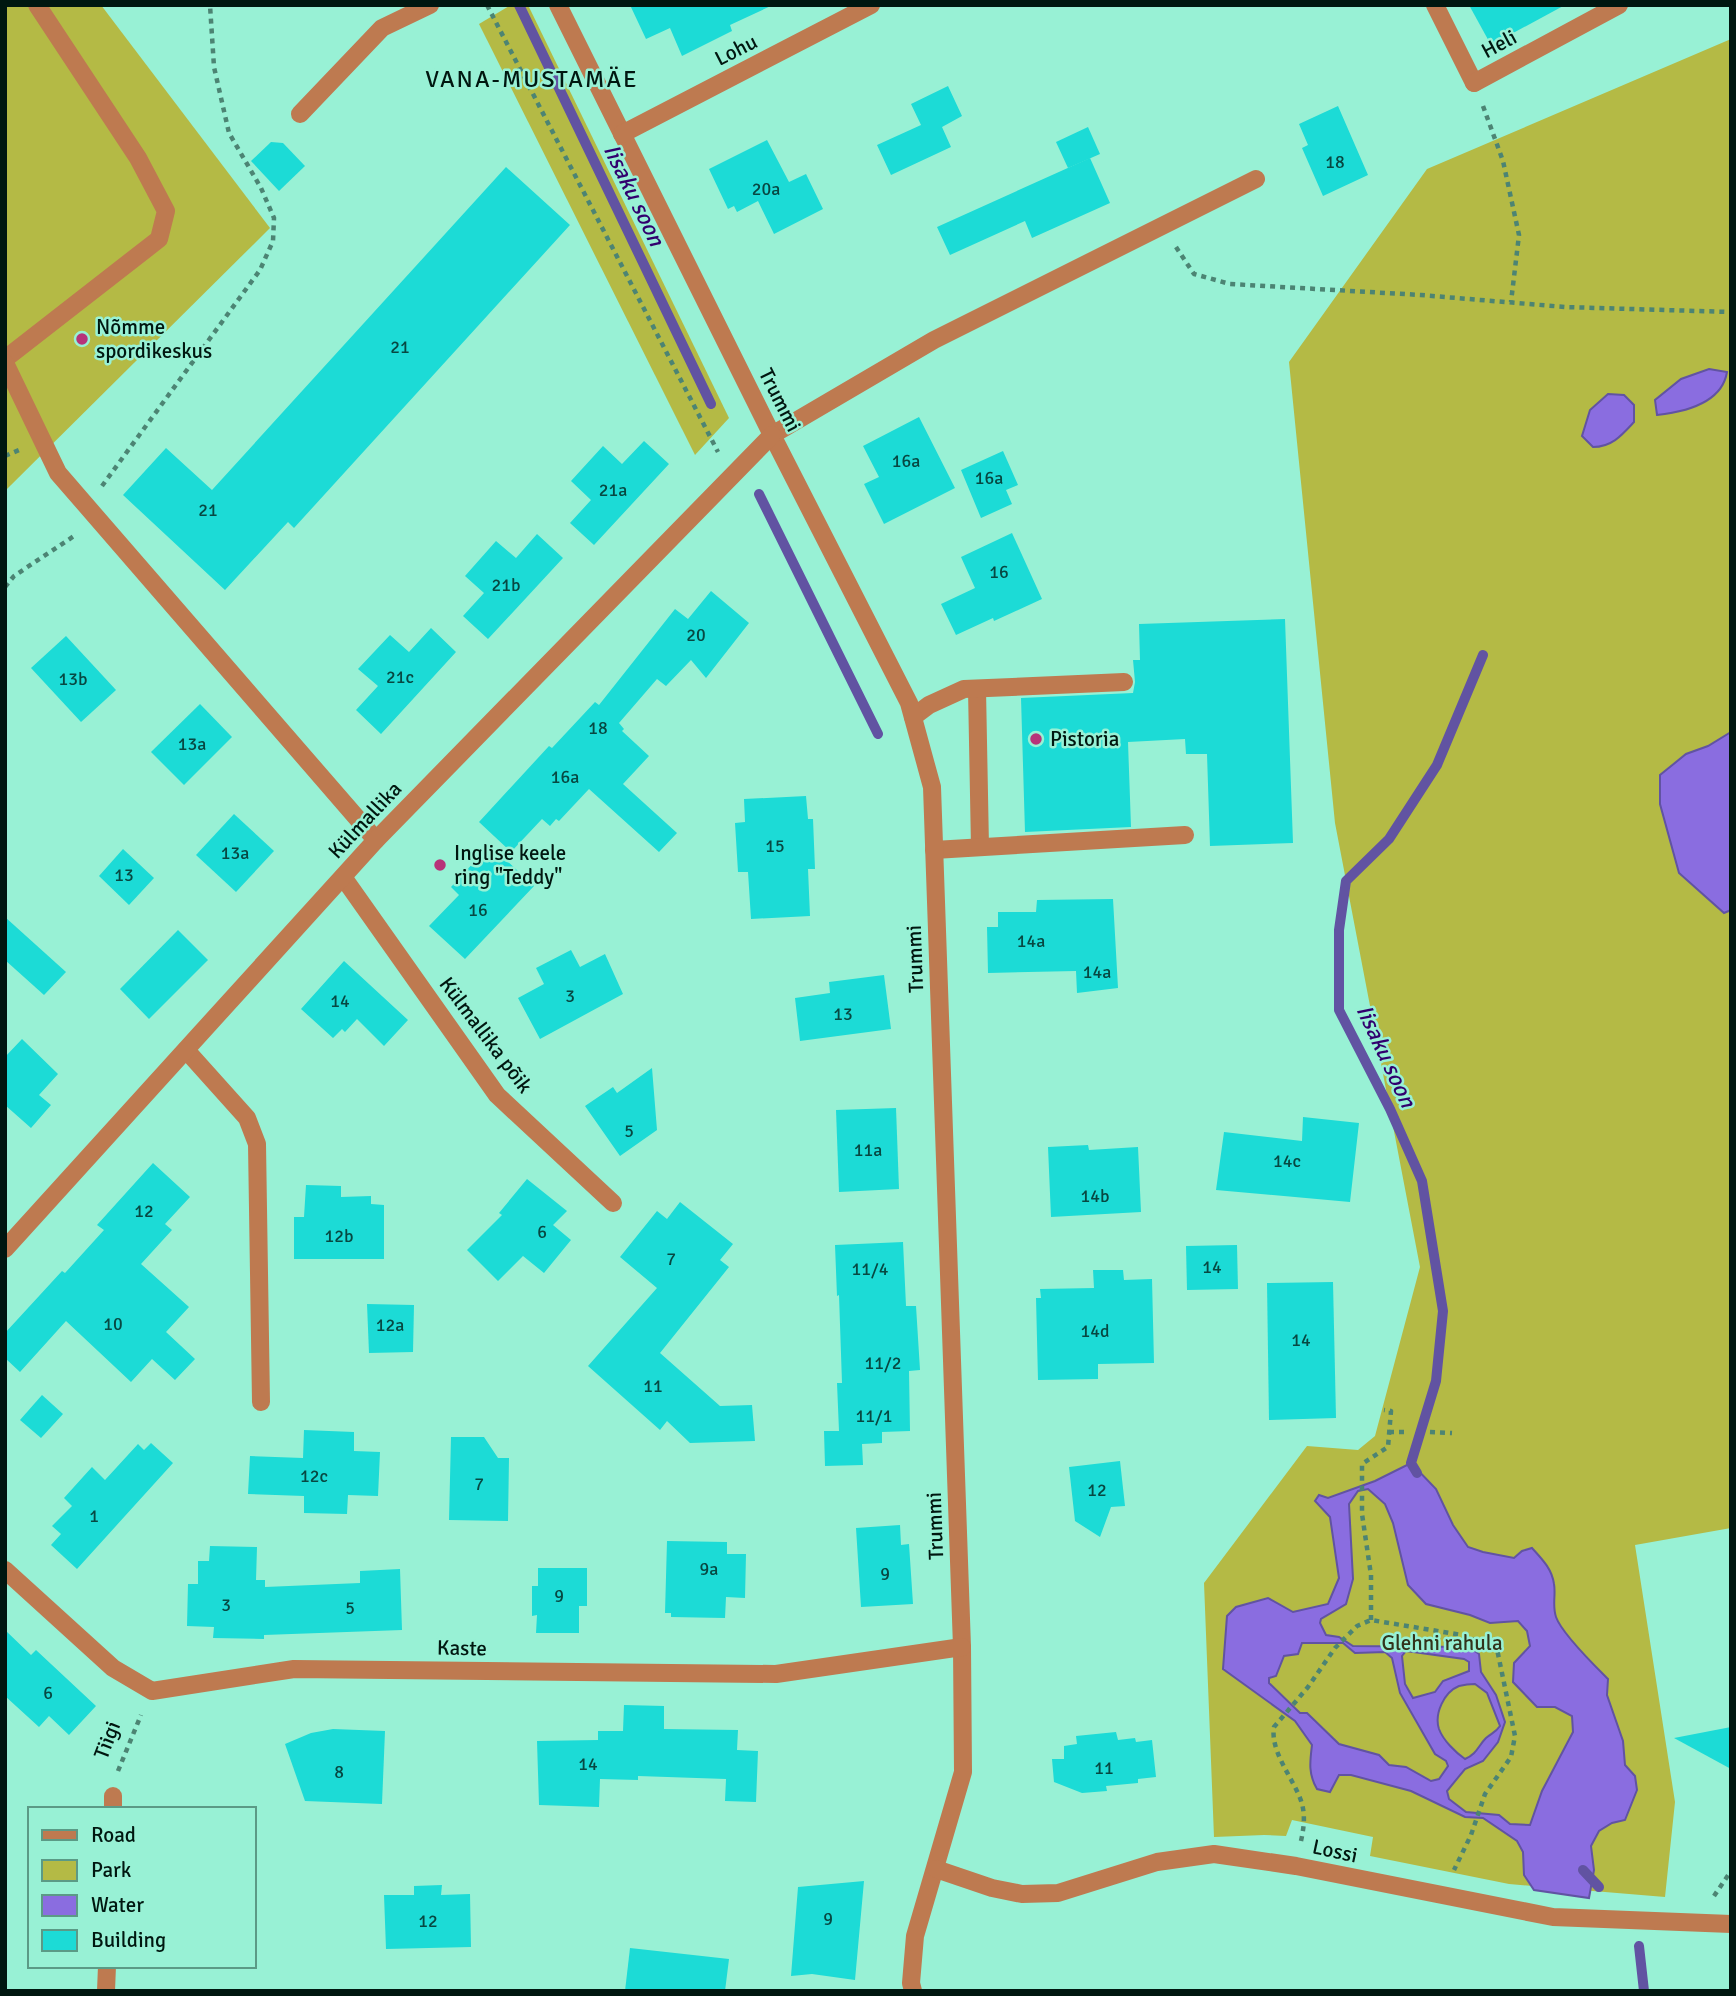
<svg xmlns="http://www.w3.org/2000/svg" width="1736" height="1996" font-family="Signika,sans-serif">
<rect width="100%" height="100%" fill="#98f1d5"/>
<g fill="#b4ba45">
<polygon points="5,5 101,5 270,228 5,491"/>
<polygon points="511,5 528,5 729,418 695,455 479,24"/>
<polygon points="1731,39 1731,732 1709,746 1686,754 1724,913 1731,910 1731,1528 1635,1545 1675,1802 1665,1897 1509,1884 1370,1856 1373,1837 1292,1820 1286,1836 1264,1835 1214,1837 1204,1583 1307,1446 1358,1450 1375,1436 1420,1267 1335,823 1289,362 1427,169"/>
</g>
<g fill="#8a6de0" stroke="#6153a2" stroke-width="2" fill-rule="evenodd">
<path d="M1709 369 1727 372C1722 403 1684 412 1657 415L1655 400 1681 379Z"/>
<path d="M1608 394 1624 395 1634 405V422C1622 435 1612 447 1593 447L1582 436 1590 410Z"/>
<polygon points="1731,732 1731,910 1724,913 1679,873 1660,804 1660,775 1686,754 1708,746"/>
<path d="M1411 1463 1436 1489 1453 1525 1468 1547 1483 1552 1514 1558 1522 1551 1532 1548C1542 1559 1552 1569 1554 1584 1556 1595 1552 1605 1556 1617 1562 1634 1594 1665 1608 1679L1607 1695 1623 1741 1625 1765 1635 1776 1637 1790 1625 1820 1612 1823 1599 1831 1591 1846 1594 1870 1589 1898 1534 1890 1524 1875 1523 1852 1517 1841 1483 1818 1465 1817 1411 1791 1351 1775H1339L1330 1792 1317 1789C1308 1774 1310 1761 1312 1745L1295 1721 1223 1669 1227 1616 1236 1607 1268 1598 1293 1612 1328 1604 1339 1578 1330 1517 1315 1501 1319 1495 1328 1498 1375 1481ZM1368 1489 1385 1504 1393 1523 1408 1585 1426 1604 1470 1615 1490 1623 1518 1621 1527 1631 1530 1646 1514 1663 1513 1682 1537 1707H1555L1572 1716 1573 1732 1542 1791 1530 1825 1510 1824 1499 1815 1466 1812 1449 1799 1447 1791 1465 1769 1483 1761 1498 1742 1505 1722 1496 1695 1481 1672 1479 1654 1469 1647 1353 1646 1339 1637 1326 1635 1320 1623 1321 1619 1346 1604 1353 1579 1349 1504 1358 1491ZM1302 1643H1343L1355 1653 1385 1652 1392 1658 1400 1693 1435 1754 1446 1761 1448 1766 1439 1779 1431 1781 1406 1767 1389 1765 1379 1755 1339 1744 1307 1713H1300L1269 1683V1678L1276 1676 1284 1656 1298 1654ZM1406 1651 1464 1659 1469 1662V1671L1443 1681 1435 1692 1413 1698 1405 1684 1402 1656ZM1475 1684 1487 1693 1500 1726C1496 1732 1492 1733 1486 1738 1478 1746 1477 1754 1465 1759 1455 1752 1443 1740 1439 1729 1434 1714 1444 1692 1459 1686 1463 1685 1470 1684 1475 1684Z"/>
</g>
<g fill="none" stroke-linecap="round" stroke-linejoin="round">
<g stroke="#6153a2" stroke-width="10">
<polyline points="519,5 711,404"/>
<polyline points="759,494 878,734"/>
<polyline points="1417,1473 1411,1463 1436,1381 1443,1311 1422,1181 1390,1109 1339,1010 1339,930 1346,881 1389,839 1437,765 1483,655"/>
<polyline points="1583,1870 1599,1887"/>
<polyline points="1639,1946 1644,1991"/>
</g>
</g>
<g fill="#1cdbd6">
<polygon points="630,5 773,5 730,25 732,31 682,56 670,28 646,39"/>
<polygon points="1469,5 1565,5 1491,45"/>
<polygon points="948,86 962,116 942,127 951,147 891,175 877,145 921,125 911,104"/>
<polygon points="1338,106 1368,175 1323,196 1302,148 1308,145 1299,124"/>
<polygon points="1088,127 1100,154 1068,168 1056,142"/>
<polygon points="767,140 789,182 806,174 823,209 774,234 758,201 737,212 734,206 728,209 709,169"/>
<polygon points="271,142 283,143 305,166 279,191 251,161"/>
<polygon points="1090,158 1110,203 1032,238 1025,221 950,255 937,227"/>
<polygon points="506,167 570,225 294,528 288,522 225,590 123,495 166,448 212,490"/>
<polygon points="919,417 955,488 884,524 864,484 879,477 863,446"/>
<polygon points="644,441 669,464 594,545 570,523 591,500 571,481 603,446 622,464"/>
<polygon points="1003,451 1018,485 1006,490 1012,504 981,518 961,470"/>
<polygon points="1012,533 1042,599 994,621 993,618 956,635 941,604 975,588 961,557"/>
<polygon points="537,534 563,558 488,639 463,616 484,593 465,576 496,541 516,558"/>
<polygon points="711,591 749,623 706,678 691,660 666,686 657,679 619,723 624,729 622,731 649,756 623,784 677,833 659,852 589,789 559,821 556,819 550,826 542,819 511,852 479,822 549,746 552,748 595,702 599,705 675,609 688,619"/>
<polygon points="1285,619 1293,843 1210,846 1207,754 1186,754 1185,739 1128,742 1131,827 1025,832 1021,698 1133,693 1135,682 1133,660 1140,660 1139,624"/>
<polygon points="431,628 456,652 381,734 356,710 378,686 358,669 390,635 409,652"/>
<polygon points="66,636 116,690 81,722 31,668"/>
<polygon points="200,704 232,737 184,785 151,752"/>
<polygon points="806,796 808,819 813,819 815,869 808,869 810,916 751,919 748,872 738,872 735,823 745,822 744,799"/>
<polygon points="234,814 274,851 236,892 196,855"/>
<polygon points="490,845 534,886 465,959 429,926 459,895 451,887"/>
<polygon points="123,849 154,878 129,905 99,876"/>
<polygon points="1113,899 1118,988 1077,993 1076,971 988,973 987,927 998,927 998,912 1036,912 1037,900"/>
<polygon points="5,917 66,972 44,995 5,960"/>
<polygon points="178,930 208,960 149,1019 120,989"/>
<polygon points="571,950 580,967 605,954 623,994 540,1039 518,998 544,984 536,968"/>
<polygon points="344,961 408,1020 384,1046 357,1019 345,1032 342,1029 333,1038 301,1009"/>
<polygon points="884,975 891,1029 800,1041 795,998 830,993 829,982"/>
<polygon points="22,1039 58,1074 39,1095 51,1105 31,1128 5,1105 5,1057"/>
<polygon points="652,1068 657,1130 620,1156 585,1106 613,1087 617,1093"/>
<polygon points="896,1108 899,1189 839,1192 836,1110"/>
<polygon points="1303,1117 1359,1123 1350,1202 1216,1190 1224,1132 1302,1141"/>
<polygon points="1088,1145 1089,1150 1138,1147 1141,1212 1051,1217 1048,1147"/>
<polygon points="153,1163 190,1197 165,1224 172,1230 141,1264 189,1307 166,1332 195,1359 175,1380 152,1359 131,1382 66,1321 20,1372 5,1358 5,1333 62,1271 65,1273 104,1230 97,1225"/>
<polygon points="527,1179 567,1211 553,1225 571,1240 544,1273 523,1256 498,1281 467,1250 502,1215 499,1213"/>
<polygon points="306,1185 341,1186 341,1197 371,1196 371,1204 384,1205 384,1259 294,1259 294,1217 304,1217"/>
<polygon points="680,1202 733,1244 720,1260 729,1267 660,1353 720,1406 752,1405 755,1441 690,1443 667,1421 660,1430 588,1366 657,1288 620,1257 657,1211 667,1219"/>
<polygon points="903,1242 906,1306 916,1306 920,1370 909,1371 910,1431 882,1432 882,1443 862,1444 863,1465 825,1466 824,1431 839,1431 837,1383 842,1383 839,1295 837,1296 835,1245"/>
<polygon points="1237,1245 1238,1289 1187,1290 1186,1246"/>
<polygon points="1093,1270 1123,1270 1124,1280 1152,1279 1154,1363 1098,1364 1098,1379 1038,1380 1036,1298 1041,1298 1040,1289 1094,1288"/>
<polygon points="1333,1282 1336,1418 1269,1420 1267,1283"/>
<polygon points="367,1304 414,1305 413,1352 369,1353"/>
<polygon points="42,1395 63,1414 41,1438 20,1420"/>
<polygon points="304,1430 354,1432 354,1451 380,1452 378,1496 348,1495 347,1514 304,1513 304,1496 248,1494 250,1456 303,1458"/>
<polygon points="451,1437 484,1437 498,1458 509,1458 508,1521 449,1520"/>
<polygon points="151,1443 173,1463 77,1569 51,1545 61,1534 52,1526 72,1506 64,1498 92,1467 105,1480 138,1444 144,1450"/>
<polygon points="1120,1461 1125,1506 1111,1507 1100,1537 1075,1521 1069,1467"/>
<polygon points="900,1525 901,1545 909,1544 913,1604 861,1607 856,1528"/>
<polygon points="667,1541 727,1542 727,1554 746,1554 745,1598 726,1597 725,1618 671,1617 671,1613 665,1613"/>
<polygon points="210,1546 257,1547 256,1580 265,1580 265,1587 360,1583 360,1571 400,1569 402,1630 264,1635 264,1639 213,1638 214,1627 187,1626 188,1584 198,1584 198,1561 209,1561"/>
<polygon points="538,1568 587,1568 587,1606 579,1606 579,1633 536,1633 537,1615 532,1616 532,1586 538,1586"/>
<polygon points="5,1630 31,1655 36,1650 96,1706 69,1735 49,1716 39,1727 5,1696"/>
<polygon points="624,1705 664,1706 664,1729 738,1730 737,1750 758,1751 756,1802 725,1801 726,1779 638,1776 638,1780 600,1779 599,1807 539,1805 537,1741 598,1740 598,1731 623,1731"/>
<polygon points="1731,1727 1731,1769 1674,1738"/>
<polygon points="333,1729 385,1731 382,1804 305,1801 285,1744 311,1733"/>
<polygon points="1116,1732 1118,1740 1135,1738 1136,1742 1152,1740 1156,1777 1138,1779 1138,1783 1106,1786 1107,1791 1082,1793 1054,1782 1052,1759 1064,1759 1064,1746 1077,1744 1076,1736"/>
<polygon points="864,1881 855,1980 812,1974 791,1976 798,1887"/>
<polygon points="442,1885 441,1895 470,1894 471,1947 386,1949 384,1895 414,1895 414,1886"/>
<polygon points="630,1948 729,1959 725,1991 625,1991"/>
</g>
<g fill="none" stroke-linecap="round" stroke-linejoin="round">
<g stroke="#4c8473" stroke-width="4.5" stroke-dasharray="5 5" stroke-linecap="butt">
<polyline points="487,5 718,452"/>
<polyline points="1483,106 1503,161 1519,235 1511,302"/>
<polyline points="1176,247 1194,274 1230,284 1421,295 1565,307 1731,312"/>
<polyline points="5,456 19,450"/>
<polyline points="102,486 260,270 273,241 274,218 261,188 229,133 214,67 210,5"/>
<polyline points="5,587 14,576 77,534"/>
<polyline points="1389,1432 1409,1432"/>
<polyline points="1430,1432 1452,1433"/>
<polyline points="1371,1620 1371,1575 1362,1514 1362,1464 1388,1447 1391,1411 1384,1410"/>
<polyline points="118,1771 141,1715"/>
<path d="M1301 1841C1304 1827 1306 1813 1300 1798 1292 1777 1270 1751 1274 1727L1308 1687 1335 1648 1357 1626 1371 1620 1462 1635 1497 1649 1515 1736 1511 1757 1485 1794 1471 1835 1454 1870"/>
<polyline points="1714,1896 1731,1871"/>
</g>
<g stroke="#be7a50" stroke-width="18">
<polyline points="1435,5 1474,83"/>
<polyline points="300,114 382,28 430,5"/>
<polyline points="5,359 159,239 166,211 138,158 37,5"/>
<polyline points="5,363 58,473 376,840"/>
<polyline points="772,435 934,340 1256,179"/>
<polyline points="977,689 980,847"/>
<polyline points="913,717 929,705 964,689 1124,682"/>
<polyline points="934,850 1185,835"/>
<polyline points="186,1050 247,1118 257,1144 261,1402"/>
</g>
<g stroke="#be7a50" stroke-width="18">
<polyline points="558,5 772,435 909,703 932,787 962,1647 963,1772 915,1936 911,1983 913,1991"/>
<polyline points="1474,83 1619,5"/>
<polyline points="622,134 871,5"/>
<polyline points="343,877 497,1095 613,1203"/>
<polyline points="5,1249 376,840 772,435"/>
<polyline points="5,1570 113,1668 152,1691 294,1669 776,1674 962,1647"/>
<polyline points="113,1809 113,1796"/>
<polyline points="936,1869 992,1888 1022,1894 1058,1893 1157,1862 1214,1854 1296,1866 1553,1917 1731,1924"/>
<polyline points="106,1991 107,1966"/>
</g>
</g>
<g fill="#b73379" stroke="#98f1d5" stroke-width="2.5">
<circle cx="82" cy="339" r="7"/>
<circle cx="1036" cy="739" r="7"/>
<circle cx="440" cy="865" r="7"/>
</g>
<g text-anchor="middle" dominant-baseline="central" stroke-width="5" stroke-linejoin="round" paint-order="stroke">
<g font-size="18" fill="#074842">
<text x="1335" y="162">18</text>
<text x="766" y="189">20a</text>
<text x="400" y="347">21</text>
<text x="906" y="461">16a</text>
<text x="989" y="478">16a</text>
<text x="613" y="490">21a</text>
<text x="208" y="510">21</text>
<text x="999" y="572">16</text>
<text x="506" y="585">21b</text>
<text x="696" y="635">20</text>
<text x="400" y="677">21c</text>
<text x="73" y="679">13b</text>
<text x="598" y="728">18</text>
<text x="192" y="744">13a</text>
<text x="565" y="777">16a</text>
<text x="775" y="846">15</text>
<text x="235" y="853">13a</text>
<text x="124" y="875">13</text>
<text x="478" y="910">16</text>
<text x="1031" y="941">14a</text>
<text x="1097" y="972">14a</text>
<text x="570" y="996">3</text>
<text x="340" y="1001">14</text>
<text x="843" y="1014">13</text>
<text x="629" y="1131">5</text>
<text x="868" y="1150">11a</text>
<text x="1287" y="1161">14c</text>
<text x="1095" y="1196">14b</text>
<text x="144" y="1211">12</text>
<text x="542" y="1232">6</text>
<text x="339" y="1236">12b</text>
<text x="671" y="1259">7</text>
<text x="1212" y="1267">14</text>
<text x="870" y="1269">11/4</text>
<text x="113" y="1324">10</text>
<text x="390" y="1325">12a</text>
<text x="1095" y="1331">14d</text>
<text x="1301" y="1340">14</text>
<text x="883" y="1363">11/2</text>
<text x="653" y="1386">11</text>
<text x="874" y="1416">11/1</text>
<text x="314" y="1476">12c</text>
<text x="479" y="1484">7</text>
<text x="1097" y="1490">12</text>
<text x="94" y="1516">1</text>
<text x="709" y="1569">9a</text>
<text x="885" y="1574">9</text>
<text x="559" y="1596">9</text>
<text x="226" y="1605">3</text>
<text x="350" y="1608">5</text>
<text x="48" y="1693">6</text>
<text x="588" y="1764">14</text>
<text x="1104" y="1768">11</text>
<text x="339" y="1772">8</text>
<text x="828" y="1919">9</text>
<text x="428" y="1921">12</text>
</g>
<g font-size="21" fill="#001710" stroke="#98f1d5">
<text transform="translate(1499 44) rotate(-28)">Heli</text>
<text transform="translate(736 50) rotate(-27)">Lohu</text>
<text transform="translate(780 400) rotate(63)">Trummi</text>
<text transform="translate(365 820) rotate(-47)">Külmallika</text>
<text transform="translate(915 959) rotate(-92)">Trummi</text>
<text transform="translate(486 1035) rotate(53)">Külmallika põik</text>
<text transform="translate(935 1526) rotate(-92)">Trummi</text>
<text transform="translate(462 1648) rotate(1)">Kaste</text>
<text transform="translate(107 1740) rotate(-69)">Tiigi</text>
<text transform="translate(1335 1851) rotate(12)">Lossi</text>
</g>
<g font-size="21" fill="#001710" stroke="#98f1d5" text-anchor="start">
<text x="96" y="327">Nõmme<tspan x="96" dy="24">spordikeskus</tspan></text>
<text x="1050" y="739">Pistoria</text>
<text x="454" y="853">Inglise keele<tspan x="454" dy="24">ring "Teddy"</tspan></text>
</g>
<g font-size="21" fill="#32331b" stroke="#98f1d5">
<text x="1442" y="1643">Glehni rahula</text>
</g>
<g font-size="23" font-style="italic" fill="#31006e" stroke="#98f1d5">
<text transform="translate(634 195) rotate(64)">Iisaku soon</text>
<text transform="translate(1386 1056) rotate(65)">Iisaku soon</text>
</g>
<g font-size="24" letter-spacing="2" fill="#001710" stroke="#98f1d5">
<text x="532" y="79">VANA-MUSTAMÄE</text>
</g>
</g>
<rect width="1736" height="1996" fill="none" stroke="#001710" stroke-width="14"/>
<rect x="28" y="1807" width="228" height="161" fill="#98f1d5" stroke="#5b9a86" stroke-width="2"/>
<rect x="42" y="1830" width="35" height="10" fill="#be7a50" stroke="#5b9a86" stroke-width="2"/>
<text x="91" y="1842" font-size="21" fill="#001710">Road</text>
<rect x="42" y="1860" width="35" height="21" fill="#b4ba45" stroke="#5b9a86" stroke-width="2"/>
<text x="91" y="1877" font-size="21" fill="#001710">Park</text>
<rect x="42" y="1895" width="35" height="21" fill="#8a6de0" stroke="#5b9a86" stroke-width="2"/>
<text x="91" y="1912" font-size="21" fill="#001710">Water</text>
<rect x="42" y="1930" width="35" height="21" fill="#1cdbd6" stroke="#5b9a86" stroke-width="2"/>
<text x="91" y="1947" font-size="21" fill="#001710">Building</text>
</svg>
